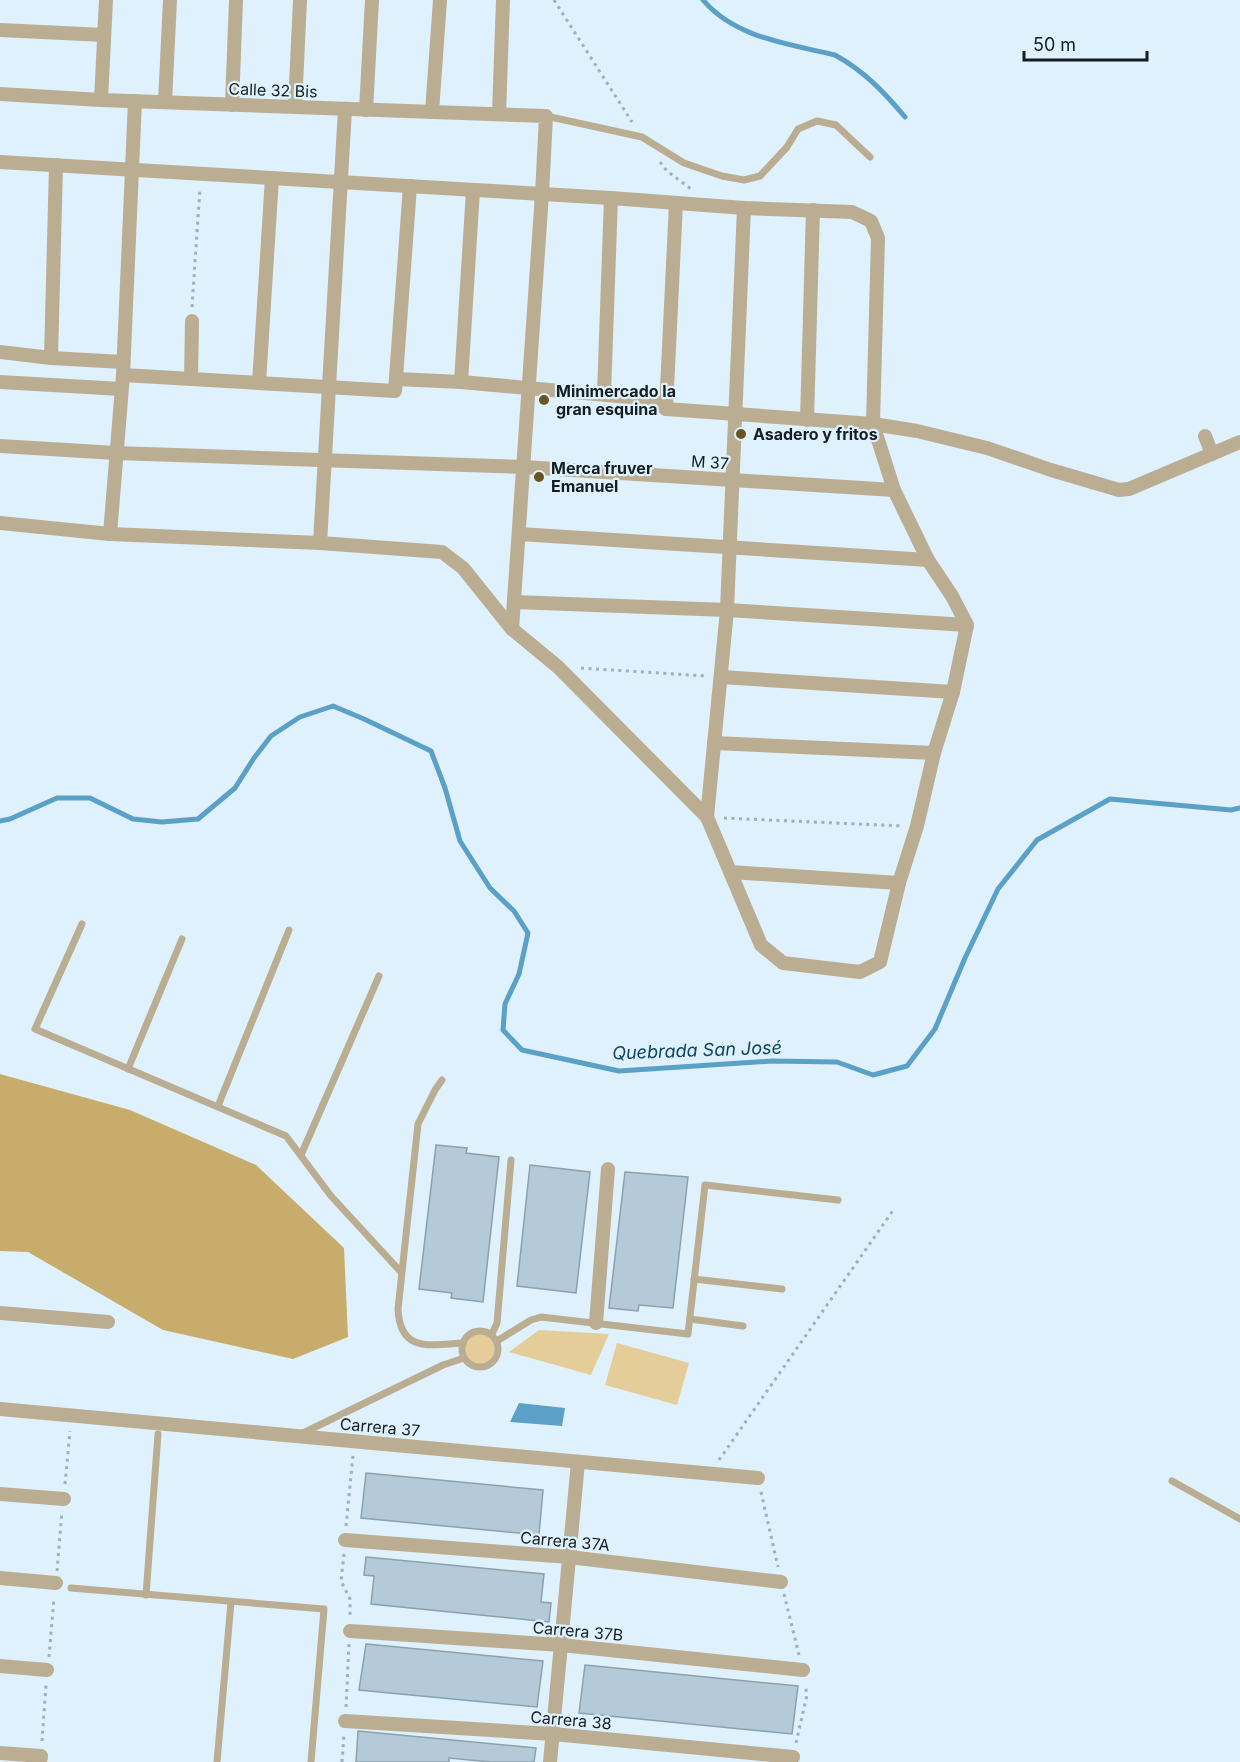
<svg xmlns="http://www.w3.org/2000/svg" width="1240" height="1762" font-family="Inter,sans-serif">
<rect width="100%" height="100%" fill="#dff1fc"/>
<g fill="#e5cd99">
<polygon points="539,1330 609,1334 591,1375 509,1352"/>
<circle cx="480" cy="1349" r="18"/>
<polygon points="617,1343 689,1363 677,1405 605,1385"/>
</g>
<polygon fill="#c8ac6b" points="0,1074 130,1110 256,1165 344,1248 348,1337 293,1359 163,1330 28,1252 0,1251"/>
<polygon fill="#5ba0c6" points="519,1403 565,1408 562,1426 510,1422"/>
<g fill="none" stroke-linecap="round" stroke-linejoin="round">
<g stroke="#5ba0c6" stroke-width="5">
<path d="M703 0C735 38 789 44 835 55 864 71 884 92 905 117"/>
<polyline points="0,821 10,819 57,798 90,798 133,819 162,822 198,819 235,788 254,758 271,736 300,717 333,706 364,719 431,751 445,788 460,841 490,888 514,911 528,933 519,974 505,1004 503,1030 522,1050 619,1071 772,1061 837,1062 873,1075 907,1066 935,1029 965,958 998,889 1037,840 1110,799 1231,810 1240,808"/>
</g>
</g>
<g fill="#b4cad8" stroke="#8ca1ae" stroke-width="1.5">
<polygon points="436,1145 467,1148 466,1153 499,1157 483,1302 451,1298 452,1293 419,1289"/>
<polygon points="530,1165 590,1172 576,1293 517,1286"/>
<polygon points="625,1172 688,1177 673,1308 639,1305 638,1311 609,1308"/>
<polygon points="366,1473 543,1490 539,1535 361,1518"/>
<polygon points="366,1557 544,1574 541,1602 551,1603 549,1622 371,1604 374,1576 364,1575"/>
<polygon points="366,1644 543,1661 537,1707 359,1690"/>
<polygon points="585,1665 798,1686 792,1734 579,1713"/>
<polygon points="358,1731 536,1748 534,1762 491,1762 449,1758 449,1762 356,1762"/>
</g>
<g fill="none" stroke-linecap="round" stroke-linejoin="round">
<g stroke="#a0afb8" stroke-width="3" stroke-dasharray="3 4.5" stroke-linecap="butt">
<polyline points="554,0 632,122"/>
<polyline points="660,162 667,171 691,189"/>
<polyline points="192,307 200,188"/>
<polyline points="581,668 706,676"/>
<polyline points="724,818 903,826"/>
<polyline points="719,1460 894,1209"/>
<polyline points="65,1484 70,1431"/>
<polyline points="761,1492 778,1567"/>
<polyline points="346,1526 353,1455"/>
<polyline points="344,1554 341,1581 350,1599 350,1617"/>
<polyline points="57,1571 62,1511"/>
<polyline points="784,1594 799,1655"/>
<polyline points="49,1657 54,1598"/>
<polyline points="346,1707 349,1644"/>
<polyline points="42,1741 46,1685"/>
<polyline points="796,1743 807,1695 805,1685"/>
<polyline points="342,1762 344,1734"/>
</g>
<g stroke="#baad92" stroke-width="7">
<polyline points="546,116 642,137 684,163 722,176 744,180 760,176 787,147 798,129 817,121 836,125 870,157"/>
<polyline points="82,924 35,1029 286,1136 331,1196 401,1272"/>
<polyline points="128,1069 182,939"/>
<path d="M442 1080 435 1090 418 1124 398 1309C400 1353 430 1345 463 1343"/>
<polyline points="218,1106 289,930"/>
<polyline points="301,1155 379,976"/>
<polyline points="694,1279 782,1289"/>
<polyline points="690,1319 743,1326"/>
<circle cx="480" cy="1349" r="18"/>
<polyline points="492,1334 497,1323 511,1160"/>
<polyline points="497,1341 531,1320 541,1317 688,1334 705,1185 838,1200"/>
<polyline points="303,1433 443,1365 464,1358"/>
<polyline points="1172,1481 1240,1519"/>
<polyline points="71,1588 324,1609 311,1762"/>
<polyline points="146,1595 158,1434"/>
<polyline points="217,1762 231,1602"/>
</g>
<g stroke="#baad92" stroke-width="14">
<polyline points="0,30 104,35"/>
<polyline points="0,94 101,100 546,116 542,194 512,629"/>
<polyline points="101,100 106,0"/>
<polyline points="165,102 170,0"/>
<polyline points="232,105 236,0"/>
<polyline points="295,107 300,0"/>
<polyline points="366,110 372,0"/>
<polyline points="432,112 440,0"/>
<polyline points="499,114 503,0"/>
<polyline points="0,162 611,198 744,208 852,212 871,221 878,238 873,424 894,490 928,560 952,596 967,625 953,692 934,753 917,826 899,883 880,962 860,972 783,963 761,945 707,817 558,667 512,629 463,568 442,552 320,543 110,534 0,523"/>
<polyline points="0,352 51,358 123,362"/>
<polyline points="51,358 56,165"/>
<polyline points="123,375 395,391 410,186"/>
<polyline points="191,379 192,321"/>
<polyline points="396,379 461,382 651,399 666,409 873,424 917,431 987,448 1051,470 1119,490 1129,489 1240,442"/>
<polyline points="0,382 121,389"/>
<polyline points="461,382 473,190"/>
<polyline points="259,383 272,178"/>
<polyline points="604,394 611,198"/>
<polyline points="666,409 676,203"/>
<polyline points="807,420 813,210"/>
<polyline points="1205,436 1212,454"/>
<polyline points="0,446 116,453 524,467 894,490"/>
<polyline points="110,534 123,375 135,101"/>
<polyline points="519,534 928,560"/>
<polyline points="320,543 345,109"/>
<polyline points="514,602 727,610 967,625"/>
<polyline points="721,677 953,692"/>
<polyline points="714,743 934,753"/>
<polyline points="707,817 727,610 744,208"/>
<polyline points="730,872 899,883"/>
<polyline points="0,1313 108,1322"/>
<polyline points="596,1323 608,1169"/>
<polyline points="0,1409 758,1478"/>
<polyline points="0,1494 64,1499"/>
<polyline points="345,1540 569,1557 781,1582"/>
<polyline points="0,1578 56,1583"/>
<polyline points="350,1631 561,1645 803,1670"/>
<polyline points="0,1666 47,1670"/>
<polyline points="345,1721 553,1734 793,1757"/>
<polyline points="0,1753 41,1756 40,1762"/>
<polyline points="550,1762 578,1462"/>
</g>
</g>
<g fill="#695423" stroke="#dff1fc" stroke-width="2">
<circle cx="544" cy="400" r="6"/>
<circle cx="741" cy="434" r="6"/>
<circle cx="539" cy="477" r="6"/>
</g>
<g text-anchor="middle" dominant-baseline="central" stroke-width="4.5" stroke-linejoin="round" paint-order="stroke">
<g font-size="16" fill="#141d21" stroke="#dff1fc">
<text transform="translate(273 90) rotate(2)">Calle 32 Bis</text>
<text transform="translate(710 462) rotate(4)">M 37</text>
<text transform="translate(380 1427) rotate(5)">Carrera 37</text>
<text transform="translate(565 1541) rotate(5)">Carrera 37A</text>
<text transform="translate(578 1631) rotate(5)">Carrera 37B</text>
<text transform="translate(571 1720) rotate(5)">Carrera 38</text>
</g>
<g font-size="16" font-weight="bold" fill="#141d21" stroke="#dff1fc" text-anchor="start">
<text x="556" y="391">Minimercado la<tspan x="556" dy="18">gran esquina</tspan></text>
<text x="753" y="434">Asadero y fritos</text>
<text x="551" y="468">Merca fruver<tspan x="551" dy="18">Emanuel</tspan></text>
</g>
<g font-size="18" font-style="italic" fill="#0c4660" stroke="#dff1fc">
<text transform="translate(697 1050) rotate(-2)">Quebrada San José</text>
</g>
</g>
<path d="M1024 51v9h123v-9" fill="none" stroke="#141d21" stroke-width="3"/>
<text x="1033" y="51" font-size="18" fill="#141d21" stroke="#dff1fc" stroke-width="4.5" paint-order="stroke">50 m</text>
</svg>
